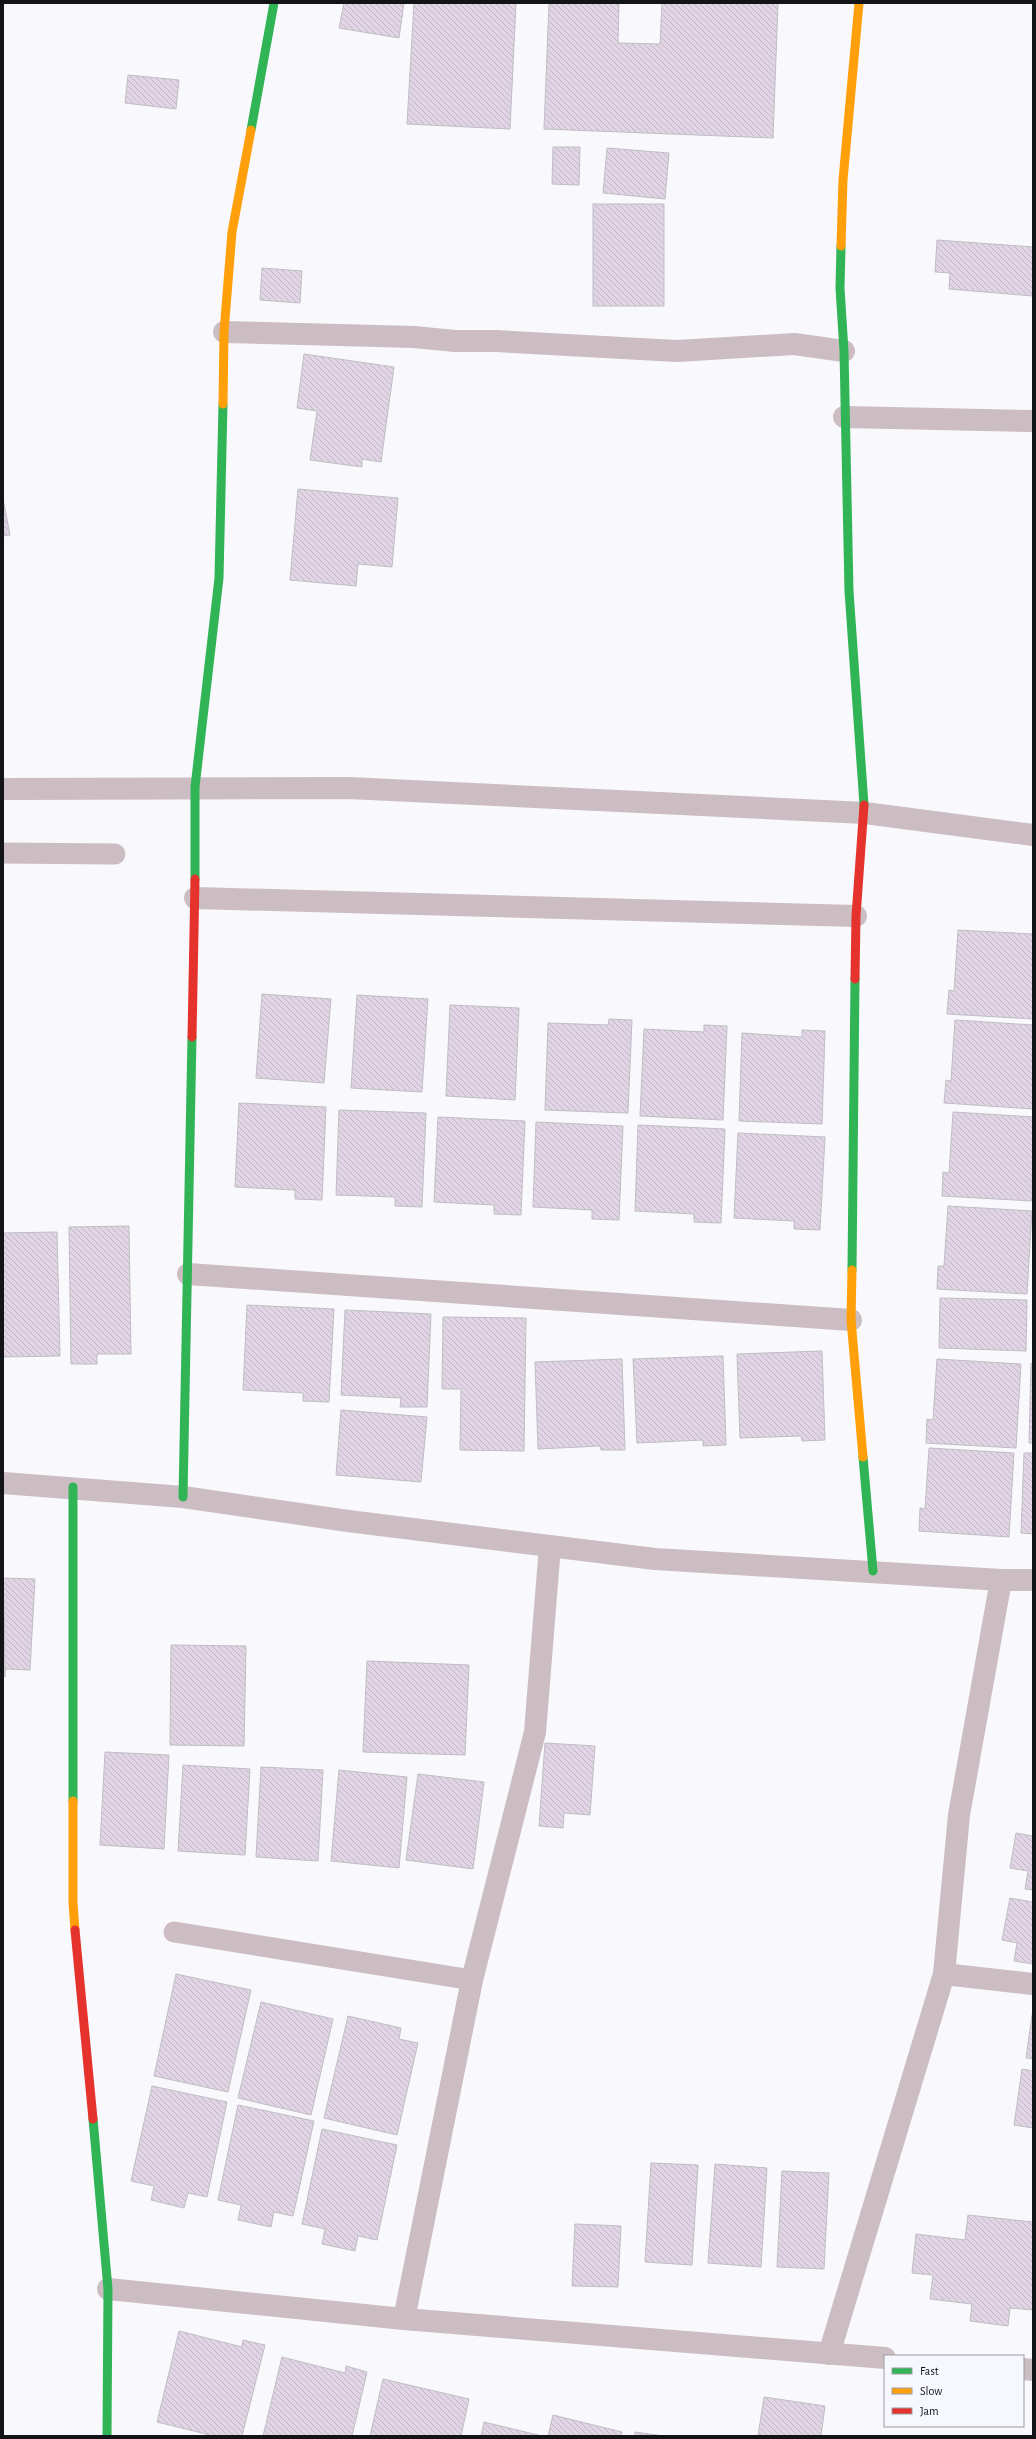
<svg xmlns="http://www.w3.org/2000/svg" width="1036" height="2439" font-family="'Alegreya Sans',sans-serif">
<defs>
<pattern id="building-back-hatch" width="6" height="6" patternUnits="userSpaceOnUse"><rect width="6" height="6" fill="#e1d5e5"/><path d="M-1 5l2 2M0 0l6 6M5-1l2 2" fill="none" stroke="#c0b6c4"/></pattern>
</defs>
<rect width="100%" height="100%" fill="#f8f8fd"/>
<g fill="url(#building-back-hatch)" stroke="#bfbec2">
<polygon points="344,3 404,3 399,38 339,28"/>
<polygon points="414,3 516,3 510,129 407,124"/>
<polygon points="549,3 619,3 618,43 660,44 662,3 778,3 773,138 544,129"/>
<polygon points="128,75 179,80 176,109 125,103"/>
<polygon points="553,147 580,147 579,185 552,184"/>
<polygon points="607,148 669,153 665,199 603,193"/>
<rect x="593" y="204" width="71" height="102"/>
<polygon points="937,240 1033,247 1033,296 949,289 950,273 935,272"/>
<polygon points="262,268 302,271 300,303 260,300"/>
<polygon points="304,354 394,367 381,462 362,459 362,467 310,460 317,411 297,408"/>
<polygon points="298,489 398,498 392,567 358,564 356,586 290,580"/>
<polygon points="3,499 10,535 3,536"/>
<polygon points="958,930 1033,934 1033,1019 947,1014 949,990 954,991"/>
<polygon points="262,994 331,999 324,1083 256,1078"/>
<polygon points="357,995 428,999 422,1092 351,1088"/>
<polygon points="450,1005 519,1008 515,1100 446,1096"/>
<polygon points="609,1019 632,1020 628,1113 545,1110 548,1023 608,1025"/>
<polygon points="955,1020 1033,1025 1033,1109 944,1103 946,1080 951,1081"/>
<polygon points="704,1025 727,1026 723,1120 640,1116 644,1029 704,1032"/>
<polygon points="802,1030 825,1031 822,1124 739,1121 742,1033 802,1037"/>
<polygon points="239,1103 326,1107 322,1200 295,1199 295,1190 235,1187"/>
<polygon points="339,1110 426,1113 422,1207 395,1206 395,1197 336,1195"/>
<polygon points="953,1112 1033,1117 1032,1201 942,1196 943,1172 949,1173"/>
<polygon points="438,1117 525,1121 521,1215 494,1214 494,1205 434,1202"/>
<polygon points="536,1122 623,1126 619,1220 592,1219 592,1210 533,1207"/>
<polygon points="638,1125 725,1129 721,1223 694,1222 694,1214 635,1211"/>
<polygon points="738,1133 825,1137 820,1230 794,1229 794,1221 734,1218"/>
<polygon points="948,1206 1032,1211 1027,1294 937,1289 938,1266 944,1266"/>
<polygon points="129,1226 131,1354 97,1354 97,1364 71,1364 69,1227"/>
<polygon points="57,1232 60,1356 3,1357 3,1233"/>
<polygon points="940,1298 1027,1300 1026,1351 939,1348"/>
<polygon points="247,1305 334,1309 329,1402 303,1401 303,1393 243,1390"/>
<polygon points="345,1310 431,1314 427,1407 400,1407 401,1398 341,1395"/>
<polygon points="443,1317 526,1318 524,1451 460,1450 461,1389 442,1389"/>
<polygon points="822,1351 825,1440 802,1441 801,1436 740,1438 737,1354"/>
<polygon points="723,1356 726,1445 703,1446 703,1440 637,1443 633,1359"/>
<polygon points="622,1359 625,1450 601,1450 600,1446 538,1449 535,1362"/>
<polygon points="937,1359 1021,1364 1016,1448 926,1443 927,1419 933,1420"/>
<polygon points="1031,1363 1033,1363 1033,1443 1029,1443"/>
<polygon points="341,1410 427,1417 421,1482 336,1475"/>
<polygon points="929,1448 1014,1453 1009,1537 919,1531 920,1508 925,1509"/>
<polygon points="1024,1453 1033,1453 1033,1534 1021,1533"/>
<polygon points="3,1563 3,1578 35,1579 30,1670 5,1669 5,1677"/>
<polygon points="171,1645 246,1646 244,1746 170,1745"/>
<polygon points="367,1661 469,1665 465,1755 363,1752"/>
<polygon points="545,1743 595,1746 590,1815 564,1813 563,1828 539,1826"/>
<polygon points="105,1752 169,1755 164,1849 100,1845"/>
<polygon points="183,1765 250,1769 245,1855 178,1851"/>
<polygon points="261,1767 323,1770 318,1861 256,1857"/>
<polygon points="339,1770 407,1777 399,1868 331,1861"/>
<polygon points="418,1774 484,1782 473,1869 406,1860"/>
<polygon points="1016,1833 1033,1836 1033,1890 1025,1889 1028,1871 1010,1868"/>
<polygon points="1010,1898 1033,1902 1033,1964 1014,1961 1017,1943 1002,1940"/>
<polygon points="176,1974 251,1990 228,2092 154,2076"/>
<polygon points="261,2002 333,2019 311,2115 238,2098"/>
<polygon points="1033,2008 1033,2059 1026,2058"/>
<polygon points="348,2016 401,2028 399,2039 418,2043 397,2135 324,2118"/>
<polygon points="1022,2069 1033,2071 1033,2128 1014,2125"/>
<polygon points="152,2086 227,2102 207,2197 188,2193 184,2208 151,2200 154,2186 131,2181"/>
<polygon points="238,2105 314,2121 293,2216 274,2212 271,2227 238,2220 241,2205 218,2200"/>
<polygon points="322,2129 397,2145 377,2240 358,2236 355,2251 322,2244 325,2229 302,2224"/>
<polygon points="651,2163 698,2165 692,2265 645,2262"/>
<polygon points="715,2164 767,2168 761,2267 708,2263"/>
<polygon points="782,2171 829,2173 824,2269 777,2267"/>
<polygon points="968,2215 1033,2222 1033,2310 1010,2308 1008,2326 970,2321 972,2304 930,2299 933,2275 912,2273 916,2234 965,2240"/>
<polygon points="575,2224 621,2226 618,2287 572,2286"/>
<polygon points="179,2331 242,2347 243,2340 265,2345 242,2436 214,2436 157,2422"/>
<polygon points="282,2357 345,2373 346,2366 367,2372 352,2436 263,2436"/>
<polygon points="383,2379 469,2399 461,2436 370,2436"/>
<polygon points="764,2397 825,2406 821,2436 758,2436"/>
<polygon points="553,2415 622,2432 621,2436 548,2436"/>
<polygon points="484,2422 542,2436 481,2436"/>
<polygon points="635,2432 664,2436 635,2436"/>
</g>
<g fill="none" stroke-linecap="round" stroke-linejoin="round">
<g stroke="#cbbdc2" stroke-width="21">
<polyline points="3,853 115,854"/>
<polyline points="174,1932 472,1980"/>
</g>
<g stroke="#cbbdc2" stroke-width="22">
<polyline points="224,332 414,337 455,341 496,341 677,351 794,344 844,351"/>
<polyline points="844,417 1033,421"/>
<polyline points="3,789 349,788 865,813 1033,835"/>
<polyline points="195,898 856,916"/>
<polyline points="188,1274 851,1320"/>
<polyline points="3,1483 183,1497 348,1521 655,1559 1001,1580 1033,1580"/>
<polyline points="944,1974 1033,1984"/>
<polyline points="108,2289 404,2319 885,2358"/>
<polyline points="404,2319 472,1980 535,1732 550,1546"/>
<polyline points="829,2354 944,1974 959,1815 1001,1580"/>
<polyline points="1023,2369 1033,2370"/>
</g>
<g stroke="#30b455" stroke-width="9">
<polyline points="251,130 274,3"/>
<polyline points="841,246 840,288 844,351 849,591 864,805"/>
<polyline points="195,879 195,787 219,578 223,404"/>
<polyline points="852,1270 855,979"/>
<polyline points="863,1457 873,1571"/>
<polyline points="73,1487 73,1801"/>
<polyline points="183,1497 192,1037"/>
<polyline points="93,2119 108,2289 107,2436"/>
</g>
<g stroke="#ff9f0a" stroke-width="9">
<polyline points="841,246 843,180 859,3"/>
<polyline points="223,404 224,332 232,232 251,130"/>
<polyline points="852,1270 851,1320 863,1457"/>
<polyline points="73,1801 73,1903 75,1930"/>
</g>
<g stroke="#e5322d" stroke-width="9">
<polyline points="855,979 856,916 864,805"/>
<polyline points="192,1037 195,879"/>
<polyline points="75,1930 93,2119"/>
</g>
</g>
<rect width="1036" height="2439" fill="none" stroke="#131417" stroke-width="8"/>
<rect x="884" y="2355" width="140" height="72" fill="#f6f7ff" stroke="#9b9ca2"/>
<rect x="892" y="2368" width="20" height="6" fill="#30b455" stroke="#9b9ca2"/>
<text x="920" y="2375" font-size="12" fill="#131417">Fast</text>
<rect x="892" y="2388" width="20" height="6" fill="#ff9f0a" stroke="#9b9ca2"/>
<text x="920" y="2395" font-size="12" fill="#131417">Slow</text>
<rect x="892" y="2408" width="20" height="6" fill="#e5322d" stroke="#9b9ca2"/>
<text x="920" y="2415" font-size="12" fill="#131417">Jam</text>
</svg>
